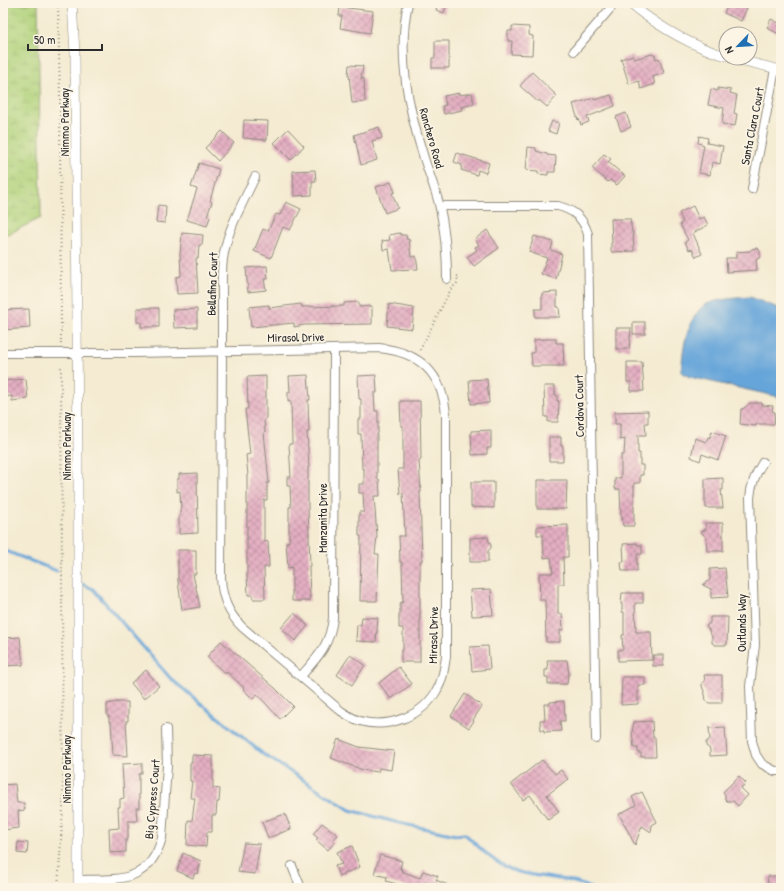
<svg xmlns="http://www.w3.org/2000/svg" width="784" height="891" font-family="'Patrick Hand',sans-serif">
<defs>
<pattern id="wetland-marsh" width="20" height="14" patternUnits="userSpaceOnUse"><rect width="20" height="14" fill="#b0d27a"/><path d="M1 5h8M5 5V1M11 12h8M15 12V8" fill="none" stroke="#98b46a"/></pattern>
<pattern id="building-cross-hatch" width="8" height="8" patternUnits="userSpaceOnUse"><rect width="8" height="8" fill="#e4afc2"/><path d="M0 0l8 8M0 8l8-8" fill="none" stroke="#b98f9e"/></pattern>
</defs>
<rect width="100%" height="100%" fill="#fcf5e5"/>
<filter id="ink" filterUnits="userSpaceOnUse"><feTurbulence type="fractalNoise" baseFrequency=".025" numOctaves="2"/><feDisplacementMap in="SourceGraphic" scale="8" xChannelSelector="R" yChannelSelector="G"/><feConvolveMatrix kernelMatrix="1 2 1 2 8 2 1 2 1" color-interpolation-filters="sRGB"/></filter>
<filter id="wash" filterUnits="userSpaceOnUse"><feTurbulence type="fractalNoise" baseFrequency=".012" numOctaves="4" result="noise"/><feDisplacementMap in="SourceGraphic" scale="16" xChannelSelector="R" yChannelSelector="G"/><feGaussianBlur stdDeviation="0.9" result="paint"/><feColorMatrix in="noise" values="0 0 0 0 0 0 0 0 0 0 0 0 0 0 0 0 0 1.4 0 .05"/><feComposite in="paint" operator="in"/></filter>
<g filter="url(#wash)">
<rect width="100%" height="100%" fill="#f4ebd2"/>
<polygon fill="url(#wetland-marsh)" stroke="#6e7e52" points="3,3 38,3 41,218 8,234 3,233"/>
<path fill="#66a5d9" stroke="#486882" d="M750 297 781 309V399L775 396 690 377 682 373C681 354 687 317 705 305 715 299 738 298 750 297Z"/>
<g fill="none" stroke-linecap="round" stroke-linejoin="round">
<g stroke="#66a5d9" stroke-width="3">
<polyline points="3,550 57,571"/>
<path d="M82 584 93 589 171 679 263 754 350 810 399 823 456 835 465 834C479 847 494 863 512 870 538 879 566 876 591 888"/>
</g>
</g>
<g id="blocks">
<g fill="url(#building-cross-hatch)">
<polygon points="438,3 447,3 444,13 436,10"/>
<polygon points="729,3 736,3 747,8 741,21 724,13"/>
<polygon points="340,7 373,11 370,33 340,28 342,16 339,16"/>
<polygon points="771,19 781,24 781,35 767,28"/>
<polygon points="512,26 529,27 529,35 533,36 532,55 511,54 512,41 508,41 508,31 512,31"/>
<polygon points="435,41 449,41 449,68 432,68 432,58 435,58"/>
<polygon points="652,54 653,55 655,55 656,59 659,58 664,73 653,77 655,84 641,89 639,81 629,84 621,59 633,55 634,59"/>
<polygon points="349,65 363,66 361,79 364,78 365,102 352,103 349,75 348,75"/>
<polygon points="532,72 557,96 547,107 539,100 538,102 520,86"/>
<polygon points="718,88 731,90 730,93 737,95 734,113 737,114 735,126 722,124 724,108 708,105 711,89 718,91"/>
<polygon points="459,93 460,95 472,93 474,104 461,107 462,110 444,114 442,106 446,105 444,96"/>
<polygon points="611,95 615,106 587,117 589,122 581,125 579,119 578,120 573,104 594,98 595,100"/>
<polygon points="626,113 631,127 621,131 616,117"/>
<polygon points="244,120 268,121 267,140 243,138"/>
<polygon points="552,121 559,123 556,134 548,131"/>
<polygon points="379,127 382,138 372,141 377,160 361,165 354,135"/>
<polygon points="288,129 304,146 291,160 274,143"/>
<polygon points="222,131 234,143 218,161 205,148"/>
<polygon points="699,136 708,138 707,143 723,146 720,164 712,162 710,175 699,173 704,145 698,143"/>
<polygon points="528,147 536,148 536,151 547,154 547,155 556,156 555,172 548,172 548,175 538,174 538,171 526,170"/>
<polygon points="457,153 489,163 486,173 478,170 477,175 461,170 462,165 454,162"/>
<polygon points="604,154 611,159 608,162 625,176 617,185 610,180 608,182 592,168"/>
<polygon points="199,163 219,169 210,201 212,202 207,216 210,217 207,226 187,220 197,189 191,187"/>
<polygon points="315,170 316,181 312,181 312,195 294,196 293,171"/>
<polygon points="391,182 395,192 392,193 398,208 385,213 376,187"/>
<polygon points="286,202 301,209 290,230 283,227 271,258 254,251 263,229 268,231 276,214 280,215"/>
<polygon points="158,205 166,206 165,223 156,222"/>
<polygon points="693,206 699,219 704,217 708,225 693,233 702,254 696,257 692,249 689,250 685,242 688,240 680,224 683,222 679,213"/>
<polygon points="611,219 630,219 632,232 633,232 634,251 611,252 611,243 612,243"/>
<polygon points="487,230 499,248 474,266 467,257 477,250 475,247 479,245 475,239"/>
<polygon points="182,233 203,235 202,245 199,245 198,258 196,258 198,293 177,294 176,277 181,276 180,254"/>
<polygon points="400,233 401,235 406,235 407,240 409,239 411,257 416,256 418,269 392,270 389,249 383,250 382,241 390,240 389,235"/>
<polygon points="534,236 553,242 551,250 562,254 556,279 541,274 547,258 529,252"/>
<polygon points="757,248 760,251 760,257 756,260 757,270 727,272 726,258 736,258 736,252 750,251 752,249"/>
<polygon points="267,266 268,279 264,279 266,290 248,292 246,268"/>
<polygon points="557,292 557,307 559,307 560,317 535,317 535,309 542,309 542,293"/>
<polygon points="359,302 359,307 372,306 372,324 304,325 294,327 294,323 251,327 249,307 269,305 269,308 301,304 302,307 344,306 344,303"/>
<polygon points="389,304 414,308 412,329 387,326"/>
<polygon points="137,308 159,308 159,327 141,327 141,322 137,322"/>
<polygon points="29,309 30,328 4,330 3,310"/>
<polygon points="197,309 197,327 174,328 173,310"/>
<rect x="633" y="322" width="12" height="12"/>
<polygon points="616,328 631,328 629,349 616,349"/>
<polygon points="545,339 556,339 556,343 563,343 564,366 532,366 531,353 534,353 534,340"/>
<polygon points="627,362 642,362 644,391 631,391 631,382 627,382"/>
<polygon points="308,375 310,400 308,400 309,432 307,432 309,467 308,467 308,506 310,566 309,566 310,601 292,601 292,567 288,568 286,542 289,542 289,507 291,507 290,486 287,486 287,477 291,477 289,444 292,444 291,401 288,402 288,392 290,392 289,376"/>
<polygon points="376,375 377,393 374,393 375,411 378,411 378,434 377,434 377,479 379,479 380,496 374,496 377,536 375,554 379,554 377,601 360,601 361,536 359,536 359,512 364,512 363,493 359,493 359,484 364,484 364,469 362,469 361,434 358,434 358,419 361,419 361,399 359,399 358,376"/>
<polygon points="266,376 266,419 264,420 265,432 264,432 269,483 267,483 267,500 264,500 264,542 268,541 269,567 264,567 265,599 253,599 252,595 248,595 247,576 247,475 248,475 246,455 250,454 245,409 248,409 247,377"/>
<polygon points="26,379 28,399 12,401 12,396 3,397 3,381"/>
<polygon points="487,379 489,403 471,404 469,380"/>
<polygon points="544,386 555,386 555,395 557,395 557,401 559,401 558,422 548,422 548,417 545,417"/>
<polygon points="400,401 420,401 421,460 419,460 421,492 420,492 422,561 420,561 420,662 401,662 401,650 403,650 403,628 399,628 399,614 400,614 400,603 403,602 402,562 400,562 399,536 405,536 403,493 400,494 398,469 403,469 403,426 401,426"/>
<polygon points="750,403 762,403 762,405 773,406 772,411 775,412 774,424 756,424 756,426 740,424 741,409 743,409"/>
<polygon points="648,411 648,423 645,423 646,435 638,435 638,453 640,453 640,465 643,465 643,475 640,475 640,483 634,483 634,526 623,526 622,516 621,516 620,489 615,489 615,478 621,478 621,455 624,455 625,439 620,440 620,424 615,424 615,412"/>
<polygon points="491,430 491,448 487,448 487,454 472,455 471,431"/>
<polygon points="712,431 726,436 718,460 702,454 700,461 691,457 695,438 706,442 708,437 710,438"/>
<polygon points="549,437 561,437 561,446 563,446 563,461 549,461"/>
<polygon points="197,473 198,533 179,534 179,516 180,516 180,510 181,510 180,491 177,492 177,479 179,479 179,474"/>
<polygon points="723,478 723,490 721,490 723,508 706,508 706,503 705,503 705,479"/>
<polygon points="537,480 567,480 566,509 537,509"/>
<polygon points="471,482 494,482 494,508 471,507"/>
<polygon points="705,523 723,523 723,551 707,551 706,537 701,532 706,529"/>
<polygon points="568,525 568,557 563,557 564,584 558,584 558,614 562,613 563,630 560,630 560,642 546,642 545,600 540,600 539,573 553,573 551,557 544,558 543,535 537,535 537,526"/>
<polygon points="488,537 489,541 491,545 491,548 488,551 488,562 470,562 470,538"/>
<polygon points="637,543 637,545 642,545 642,554 637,554 637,571 622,571 621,562 624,562 623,544"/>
<polygon points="178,550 196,550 196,574 193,574 200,607 182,610 178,581"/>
<polygon points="725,568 728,597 711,598 711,589 703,585 710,580 710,569"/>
<polygon points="491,589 493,615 472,616 470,590"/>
<polygon points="622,593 643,593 643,603 635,603 636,632 651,632 652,660 618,661 618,650 623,650 622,635 624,635 624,612 622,612 622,604 621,604"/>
<polygon points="294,613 308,626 295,641 281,628"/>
<polygon points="362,617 378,618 376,642 356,641 357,625 361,625"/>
<polygon points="710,617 728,617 727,645 715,645 712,643 712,636 710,634 709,630 706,626 710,623"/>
<polygon points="20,637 23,665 3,666 3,638"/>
<polygon points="221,641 275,688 293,706 280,719 257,694 253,699 243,689 244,688 227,672 226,674 207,657"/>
<polygon points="488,646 490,669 472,671 470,647"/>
<polygon points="350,655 365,665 352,685 337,675"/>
<rect x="653" y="655" width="10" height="11"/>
<polygon points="547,660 567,660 569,675 568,675 567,684 548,684 548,677 545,677 545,670 548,670"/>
<polygon points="399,667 412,684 391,699 379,683"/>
<polygon points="146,670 159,686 144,699 131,683"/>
<polygon points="704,675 722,675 722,703 709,703 706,701 705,694 702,686 702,683 705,681"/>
<polygon points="622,677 645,677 645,685 638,685 638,704 621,705"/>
<polygon points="465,694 482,706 473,720 474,721 469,728 451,716"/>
<polygon points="564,701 565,721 560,721 561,731 544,732 544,730 541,730 540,720 545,720 544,704 550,704 550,702"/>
<polygon points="117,702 128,702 128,721 126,721 128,756 113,755 111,722 109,722 109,716 107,716 107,704"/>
<polygon points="652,721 653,738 655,737 656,757 641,757 641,753 638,753 638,748 634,748 632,732 634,722"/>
<polygon points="725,727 727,755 710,756 710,749 706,746 706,742 710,739 709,728"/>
<polygon points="338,739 359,747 394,751 391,770 379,768 378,772 363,770 331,758"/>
<polygon points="192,755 213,756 213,788 220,789 219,802 217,802 216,815 212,815 212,832 207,832 206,847 187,845 188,820 192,821 195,798 190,798 192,781 190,781 190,763 192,763"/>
<polygon points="542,760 555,774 561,770 568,779 547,795 559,812 548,820 530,795 523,800 511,784"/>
<polygon points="142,763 142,773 139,774 139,808 136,808 137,821 128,821 128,839 126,840 126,852 110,853 109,829 119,828 118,807 120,807 120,799 124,798 122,764"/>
<polygon points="739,776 746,783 741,788 748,795 738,806 733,801 727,801 725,799 725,794 723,792"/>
<polygon points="15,784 17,803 24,803 25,810 18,811 19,828 3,830 3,785"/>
<polygon points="642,792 657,822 652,825 651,832 642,826 635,845 619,814 636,805 632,797"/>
<polygon points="285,814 291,829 268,838 262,822"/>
<polygon points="322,823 338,835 333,840 335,842 328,850 316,840 318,838 313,834"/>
<polygon points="18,842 28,843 27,854 17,853"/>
<polygon points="244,843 260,844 255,874 238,872"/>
<polygon points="352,846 360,867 339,876 335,866 342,864 337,852"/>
<polygon points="183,853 201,861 198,874 195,873 193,878 177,871"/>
<polygon points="380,855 402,861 400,869 402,869 401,871 420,878 423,871 438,876 436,880 455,888 411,888 386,881 387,877 374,874"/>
<polygon points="768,876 781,876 781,888 770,888 770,886 767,886"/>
</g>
</g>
</g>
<g filter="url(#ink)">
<use href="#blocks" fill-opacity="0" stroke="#908b7e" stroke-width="1"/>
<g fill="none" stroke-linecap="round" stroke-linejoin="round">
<g stroke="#908b7e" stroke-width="10">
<g id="minor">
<path d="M408 3C397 55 408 108 424 158 429 174 435 188 439 204 445 229 447 254 447 279"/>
<polyline points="574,51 615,3"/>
<polyline points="752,189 775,69"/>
<path d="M440 206H558C574 210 583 218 588 234L596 739"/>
<path d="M3 353H135L379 348C420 352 442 373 446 414V657C444 669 443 680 437 690 423 716 388 729 360 721 353 719 347 715 341 711L242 627C228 613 222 598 221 578L222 351C222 332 222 314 222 296 222 282 221 267 224 253 229 226 244 201 255 177"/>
<path d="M763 462C755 474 751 484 750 498L755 645 750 686 752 741 756 755 762 764 775 771H781"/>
<path d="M301 676C318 657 330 645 333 618L334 349"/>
<polyline points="292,866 301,888"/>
<path d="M78 880C118 879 149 884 162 838L167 766 166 729"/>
</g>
</g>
<g stroke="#908b7e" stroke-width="10">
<g id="tertiary">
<polyline points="72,3 75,53 78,456 78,888"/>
<path d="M629 3C658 26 690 46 726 56"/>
<polyline points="732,58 781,70"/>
</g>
</g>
<g stroke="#908b7e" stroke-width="2" stroke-dasharray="1 3" stroke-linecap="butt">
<polyline points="58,3 60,98 61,344"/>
<polyline points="420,350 451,289 457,283 458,276 455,277"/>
<polyline points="58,888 63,807 61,365"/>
</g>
<use href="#minor" stroke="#fff" stroke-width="8"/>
<use href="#tertiary" stroke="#fff" stroke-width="9"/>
</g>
</g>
<g text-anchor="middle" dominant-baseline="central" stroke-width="3.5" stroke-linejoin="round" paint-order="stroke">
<g font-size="12" fill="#2b2b2b" stroke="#fcf5e5">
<text transform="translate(64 122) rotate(-90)">Nimmo Parkway</text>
<text transform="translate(752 126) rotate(-79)">Santa Clara Court</text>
<text transform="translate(432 138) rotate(74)">Ranchero Road</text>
<text transform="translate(212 284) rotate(-88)">Bellafina Court</text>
<text transform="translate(296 337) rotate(-1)">Mirasol Drive</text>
<text transform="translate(579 406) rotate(-91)">Cordova Court</text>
<text transform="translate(66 446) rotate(-90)">Nimmo Parkway</text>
<text transform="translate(322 518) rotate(-90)">Manzanita Drive</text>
<text transform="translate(741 623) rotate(-90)">Outlands Way</text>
<text transform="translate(433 635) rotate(-89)">Mirasol Drive</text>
<text transform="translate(66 769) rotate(-90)">Nimmo Parkway</text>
<text transform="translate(152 799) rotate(-85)">Big Cypress Court</text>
</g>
</g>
<rect width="784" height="891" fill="none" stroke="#fcf5e5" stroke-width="16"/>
<g transform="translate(738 46) rotate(245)"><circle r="19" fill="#fcf5e5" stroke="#a8a49b"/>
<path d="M0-3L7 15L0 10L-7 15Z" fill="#1f6fb2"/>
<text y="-6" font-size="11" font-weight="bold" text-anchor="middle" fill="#2b2b2b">N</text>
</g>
<path d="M28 44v6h74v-6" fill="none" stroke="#2b2b2b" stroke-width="2"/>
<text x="34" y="44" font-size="12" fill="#2b2b2b" stroke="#fcf5e5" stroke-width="3" paint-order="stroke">50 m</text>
</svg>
